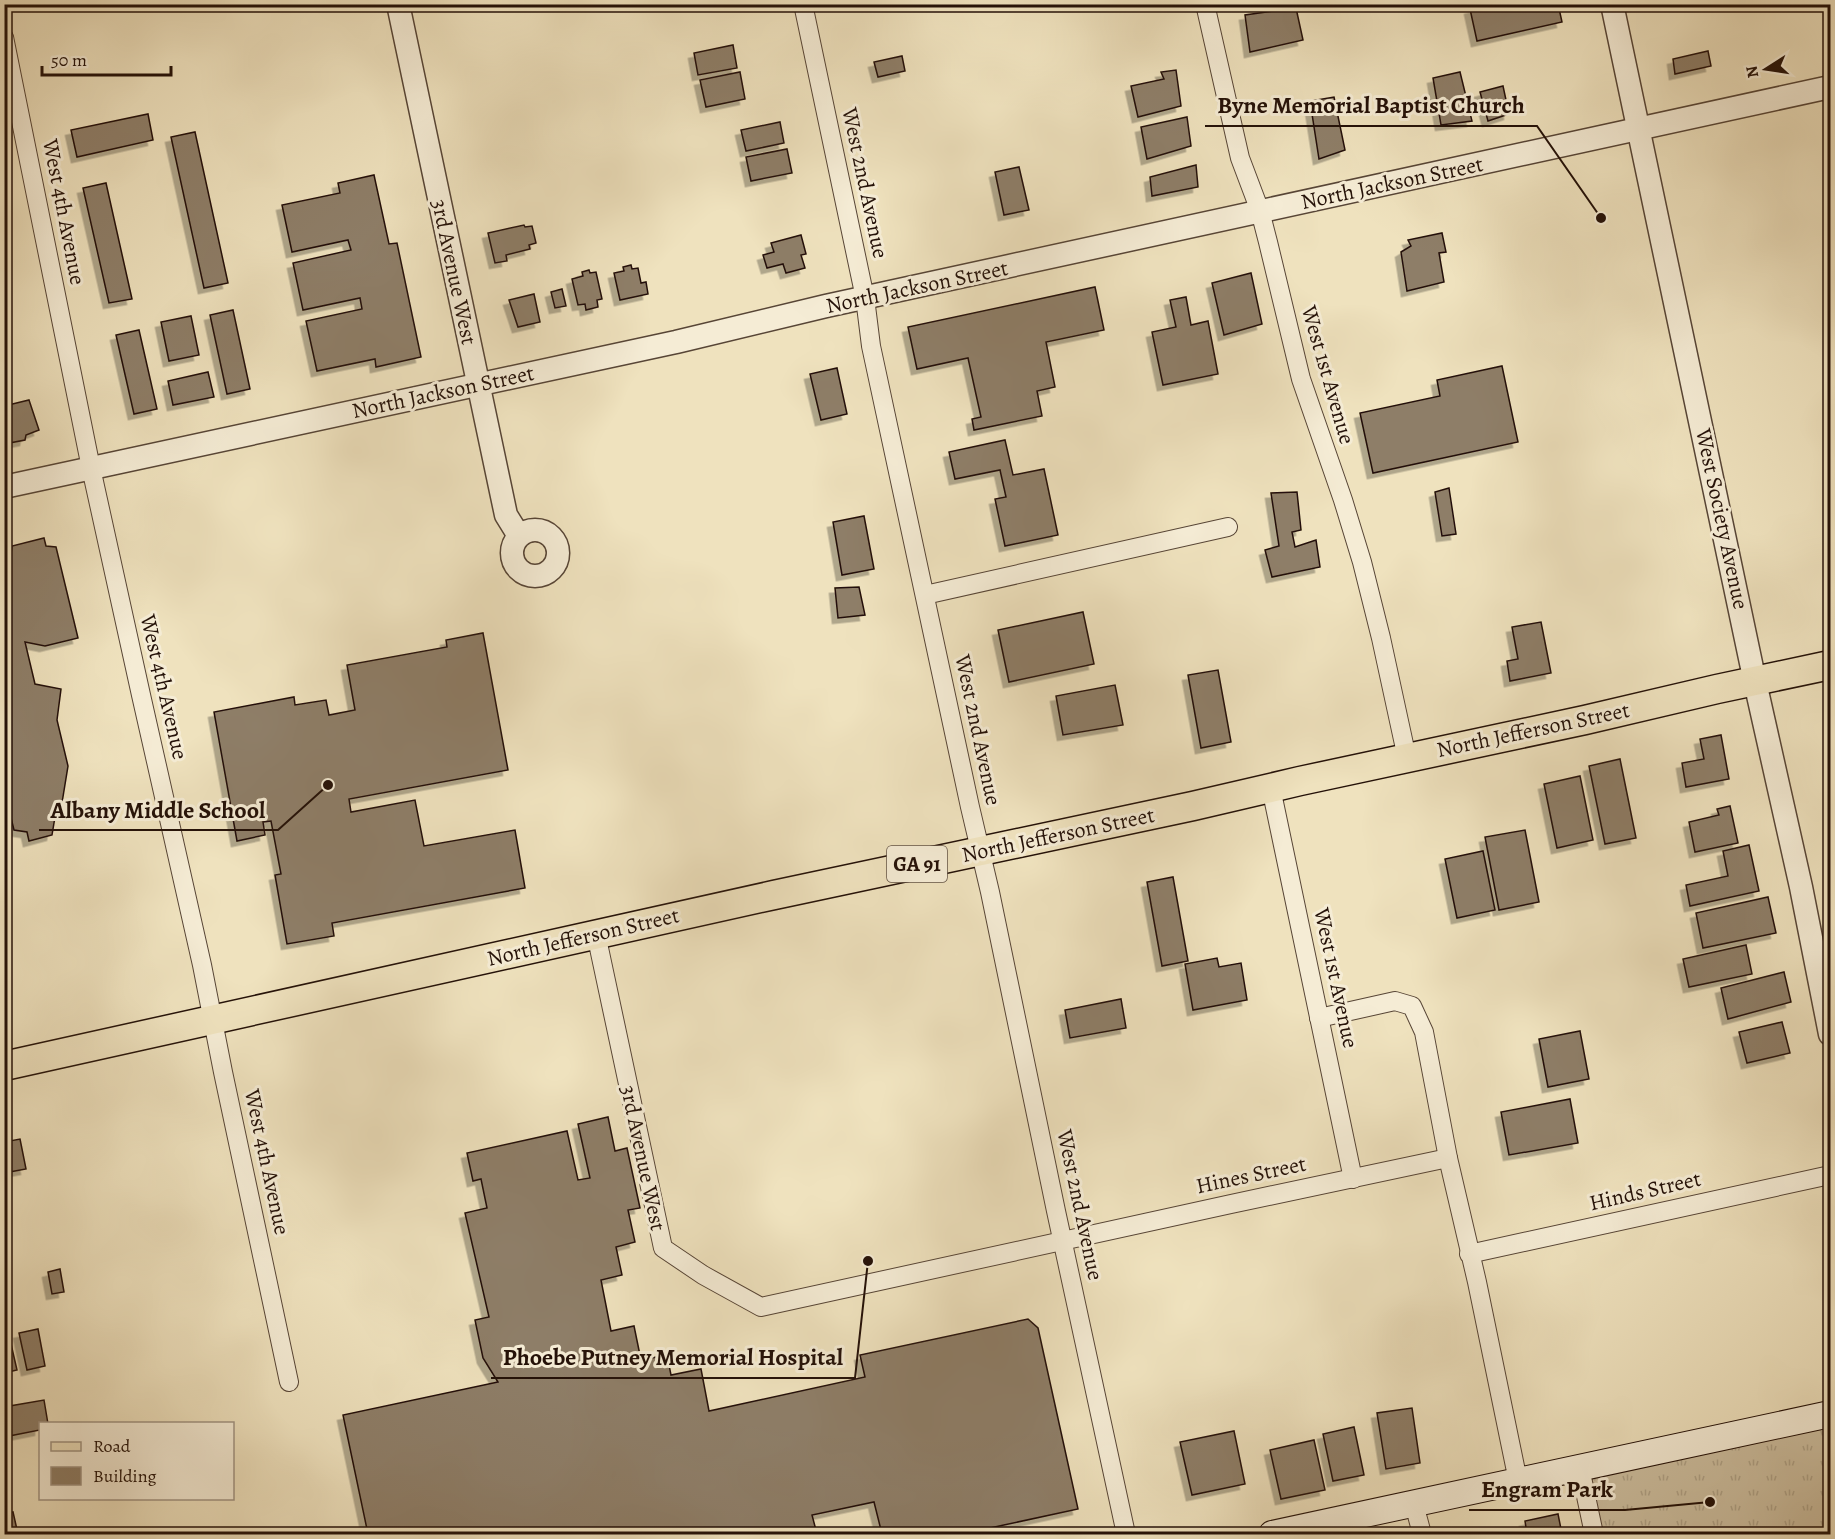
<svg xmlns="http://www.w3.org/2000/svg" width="1835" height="1539" font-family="Alegreya,serif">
<defs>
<pattern id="grass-tufts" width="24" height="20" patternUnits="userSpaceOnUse" patternTransform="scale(1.5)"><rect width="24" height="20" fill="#ccbe9f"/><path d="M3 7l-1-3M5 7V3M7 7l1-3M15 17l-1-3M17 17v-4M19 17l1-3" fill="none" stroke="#afa287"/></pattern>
<filter id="shadow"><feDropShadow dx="-5.5" dy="5.5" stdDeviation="0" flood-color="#0004"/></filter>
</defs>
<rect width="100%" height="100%" fill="#efe2be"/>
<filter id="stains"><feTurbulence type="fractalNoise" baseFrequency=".00333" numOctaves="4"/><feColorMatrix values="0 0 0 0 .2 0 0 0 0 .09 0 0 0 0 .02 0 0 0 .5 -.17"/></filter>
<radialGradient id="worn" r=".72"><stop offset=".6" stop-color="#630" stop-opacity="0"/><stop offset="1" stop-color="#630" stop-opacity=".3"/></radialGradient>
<polygon fill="url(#grass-tufts)" stroke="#786854" stroke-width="1.5" points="1830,1414 1830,1534 1596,1534 1582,1469"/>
<g fill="#8e7e67" stroke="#241108" stroke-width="1.5" filter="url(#shadow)">
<polygon points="1489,4 1558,4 1562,22 1477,41 1470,9"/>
<polygon points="1296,8 1303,40 1250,52 1245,15"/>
<polygon points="733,45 737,68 698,75 694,53"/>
<polygon points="1708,51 1711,66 1675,74 1673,59"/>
<polygon points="902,56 905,71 878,77 874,62"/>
<polygon points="1176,70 1181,106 1138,117 1131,86 1164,79 1161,72"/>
<polygon points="740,72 745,99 706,107 700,80"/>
<polygon points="1460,72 1472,121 1441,125 1433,78"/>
<polygon points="1503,86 1509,114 1488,121 1480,92"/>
<polygon points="1334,97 1345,150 1319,159 1310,101"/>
<polygon points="148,114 153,140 77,157 71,130"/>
<polygon points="1187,117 1191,146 1147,159 1141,127"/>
<polygon points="780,122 784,143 746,151 741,130"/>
<polygon points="195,132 228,283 204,288 171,137"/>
<polygon points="787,149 792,173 751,181 746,157"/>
<polygon points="1196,165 1198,187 1152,196 1150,177"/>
<polygon points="1019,167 1029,210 1004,215 995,172"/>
<polygon points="374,175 389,244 397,243 421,357 376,367 375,359 317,371 306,321 362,309 360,298 303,310 293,263 351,250 348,240 292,252 282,205 340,193 338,183"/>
<polygon points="106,183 132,299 109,303 83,188"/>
<polygon points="524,225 525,227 532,226 536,243 529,245 530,249 506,255 507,261 495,263 488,233"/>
<polygon points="1442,233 1446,252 1439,253 1444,282 1407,291 1401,252 1411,246 1408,240"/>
<polygon points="801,235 806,254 801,255 805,268 786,273 783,264 767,268 763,255 774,252 771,243"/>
<polygon points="631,265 632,269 638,268 641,283 646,282 648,294 620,300 614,273 624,271 623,267"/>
<polygon points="589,270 590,273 596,272 602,299 597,300 598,307 586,310 585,304 578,305 572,279 583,276 582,272"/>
<polygon points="1251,273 1262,324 1224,335 1212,283"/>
<polygon points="1095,287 1104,330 1046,342 1055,387 1037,391 1042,416 974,430 972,419 981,417 968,358 917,369 908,327"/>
<polygon points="562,289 566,306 555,308 551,292"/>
<polygon points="534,294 540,322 518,327 509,300"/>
<polygon points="1186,297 1191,325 1208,321 1218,374 1163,385 1152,332 1176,327 1170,300"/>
<polygon points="233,310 250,389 227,394 210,315"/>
<polygon points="191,316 199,355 169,361 161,322"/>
<polygon points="139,330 157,409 134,414 116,335"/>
<polygon points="1502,366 1518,442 1373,473 1360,413 1440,396 1437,380"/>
<polygon points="837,368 847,414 821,420 810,374"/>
<polygon points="208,372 214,397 173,405 168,381"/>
<polygon points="29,400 39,430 26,435 25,440 4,444 4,406"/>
<polygon points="1005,440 1013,475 1044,469 1058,535 1005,546 995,499 1006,497 1000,470 955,479 949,452"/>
<polygon points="1449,488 1456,534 1442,536 1435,492"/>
<polygon points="1297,492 1301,530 1292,532 1295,547 1316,540 1320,567 1272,577 1265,550 1279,546 1271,493"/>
<polygon points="864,516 874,569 842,575 833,522"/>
<polygon points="44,538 46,546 56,547 78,638 45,646 25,642 35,684 61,689 57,720 68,766 60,815 55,817 52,835 29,841 27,832 14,830 6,798 4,798 4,556 11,554 12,546"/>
<polygon points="859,587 865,615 838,618 835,588"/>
<polygon points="1083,612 1094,664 1009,682 998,630"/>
<polygon points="1541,622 1551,673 1510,681 1507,661 1518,659 1512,627"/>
<polygon points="483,633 508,770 349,799 351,812 415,800 424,846 515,830 525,888 332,923 334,936 287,944 275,875 281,874 271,821 263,822 265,835 237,841 214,712 294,697 295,705 326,700 329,715 355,710 347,665 447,647 446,640"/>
<polygon points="1218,670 1231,742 1201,748 1188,675"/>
<polygon points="1115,685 1123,725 1063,735 1056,696"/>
<polygon points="1721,735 1729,779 1686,787 1682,763 1704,759 1700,739"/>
<polygon points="1620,759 1636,838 1605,844 1589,766"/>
<polygon points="1580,776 1593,840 1557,848 1544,784"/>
<polygon points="1730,806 1738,843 1695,852 1689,822 1719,815 1717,809"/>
<polygon points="1525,830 1539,902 1499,910 1485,837"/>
<polygon points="1749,845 1759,891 1690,906 1686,885 1728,876 1723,851"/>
<polygon points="1483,851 1495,910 1457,918 1445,859"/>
<polygon points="1173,877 1188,961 1162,966 1147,882"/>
<polygon points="1768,897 1776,933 1703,948 1696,913"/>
<polygon points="1746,945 1752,974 1689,987 1683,959"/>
<polygon points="1217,958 1219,967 1241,963 1247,1000 1193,1010 1185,964"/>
<polygon points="1784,972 1791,1002 1728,1019 1721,988"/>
<polygon points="1121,999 1126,1028 1070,1038 1065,1010"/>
<polygon points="1782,1022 1790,1053 1747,1063 1739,1032"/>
<polygon points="1580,1031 1589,1079 1548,1087 1539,1039"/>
<polygon points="1570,1099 1578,1143 1509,1155 1501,1112"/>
<polygon points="608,1117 615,1151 627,1148 640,1208 628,1210 635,1242 616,1247 622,1275 601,1280 611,1331 634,1326 641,1360 667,1355 671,1375 701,1369 709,1411 865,1377 860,1355 1028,1319 1038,1328 1078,1509 962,1534 882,1534 874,1502 812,1515 817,1534 368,1534 343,1415 498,1382 483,1358 475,1320 489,1317 465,1213 487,1208 481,1179 473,1181 467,1153 567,1131 578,1180 590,1178 578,1124"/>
<polygon points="20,1139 26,1169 4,1173 4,1142"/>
<polygon points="60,1269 64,1292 52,1294 48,1272"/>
<polygon points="38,1329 45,1366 27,1370 19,1333"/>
<polygon points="11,1344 17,1370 4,1373 4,1345"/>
<polygon points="44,1400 48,1424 40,1424 40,1430 4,1437 4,1407"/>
<polygon points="1412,1408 1420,1463 1386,1469 1377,1413"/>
<polygon points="1354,1427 1364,1475 1333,1481 1323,1434"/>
<polygon points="1234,1431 1245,1484 1192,1495 1180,1442"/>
<polygon points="1314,1440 1325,1490 1281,1499 1270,1450"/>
<polygon points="13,1512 18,1534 4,1534 4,1514"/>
<polygon points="1558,1514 1562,1534 1527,1534 1525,1521"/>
</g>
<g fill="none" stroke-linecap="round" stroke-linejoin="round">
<g stroke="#574536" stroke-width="20">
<g id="minor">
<polyline points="803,4 865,298 871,346 970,807 990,892 1056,1211 1126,1534"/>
<polyline points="1205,4 1240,158 1260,211 1268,242 1301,379 1343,500 1362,562 1381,638 1407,758"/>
<polyline points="4,37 91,468 141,695 202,965 223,1072 289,1382"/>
<polyline points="925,595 1228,527"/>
<polyline points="1271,788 1353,1179"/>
<polyline points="596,934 663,1248 703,1275 761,1307 1231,1204 1448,1158"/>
<polyline points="1319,1018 1395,1001 1412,1006 1424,1032 1448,1158 1477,1282 1518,1481"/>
<polyline points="1469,1254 1830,1175"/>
<polyline points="1580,1468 1594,1534"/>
<polyline points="1414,1504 1422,1534"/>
</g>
</g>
<g stroke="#574536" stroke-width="25">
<g id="tertiary">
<polyline points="398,4 506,515 519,536"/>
<polyline points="1612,4 1755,682 1801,887 1830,1034"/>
<polyline points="4,487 676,342 826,306 1830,87"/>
<circle cx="535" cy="553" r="23"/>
</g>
</g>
<g stroke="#241108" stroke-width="28">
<polyline id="secondary" points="1272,1534 1830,1414"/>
</g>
<g stroke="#241108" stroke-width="31">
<polyline id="primary" points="4,1066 774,895 1193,806 1300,781 1585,720 1717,689 1830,665"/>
</g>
<use href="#minor" stroke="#f5ecd5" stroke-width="18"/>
<use href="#tertiary" stroke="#f5ecd5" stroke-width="22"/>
<use href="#secondary" stroke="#f5ecd5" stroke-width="26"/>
<use href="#primary" stroke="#efe2be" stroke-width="28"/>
</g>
<g text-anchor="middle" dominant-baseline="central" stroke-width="6" stroke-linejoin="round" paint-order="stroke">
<rect fill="#f5ecd5" stroke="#635346" stroke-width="1.5" x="887" y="846" width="60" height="36" rx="4.5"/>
<g font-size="21" font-weight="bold" fill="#241108">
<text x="917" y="864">GA 91</text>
</g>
<g font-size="22" fill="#241108" stroke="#f5ecd5">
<text transform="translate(865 183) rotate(78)">West 2nd Avenue</text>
<text transform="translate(1392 183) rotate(-12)">North Jackson Street</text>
<text transform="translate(64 212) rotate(79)">West 4th Avenue</text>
<text transform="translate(454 272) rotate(78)">3rd Avenue West</text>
<text transform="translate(917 287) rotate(-12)">North Jackson Street</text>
<text transform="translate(1328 375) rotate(74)">West 1st Avenue</text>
<text transform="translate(443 392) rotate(-12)">North Jackson Street</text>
<text transform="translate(1722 519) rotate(78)">West Society Avenue</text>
<text transform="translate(164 687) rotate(77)">West 4th Avenue</text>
<text transform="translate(978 730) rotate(78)">West 2nd Avenue</text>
<text transform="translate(1533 730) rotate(-12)">North Jefferson Street</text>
<text transform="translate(1058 835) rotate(-12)">North Jefferson Street</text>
<text transform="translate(583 937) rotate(-13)">North Jefferson Street</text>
<text transform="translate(1336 978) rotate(78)">West 1st Avenue</text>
<text transform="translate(643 1158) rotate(78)">3rd Avenue West</text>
<text transform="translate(267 1162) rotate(78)">West 4th Avenue</text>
<text transform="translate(1251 1175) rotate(-12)">Hines Street</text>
<text transform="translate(1645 1191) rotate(-13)">Hinds Street</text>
<text transform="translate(1080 1205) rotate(78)">West 2nd Avenue</text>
</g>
</g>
<path fill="none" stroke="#241108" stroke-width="2" d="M1601 218L1537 126H1205M328 785L278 830H39M868 1261L855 1378H491M1710 1502L1625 1510H1469"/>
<g fill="#241108" stroke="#f5ecd5" stroke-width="2">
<circle cx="1601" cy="218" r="6"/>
<circle cx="328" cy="785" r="6"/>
<circle cx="868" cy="1261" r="6"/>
<circle cx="1710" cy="1502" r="6"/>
</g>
<g font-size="24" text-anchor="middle" font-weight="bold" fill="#241108" stroke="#f5ecd5" stroke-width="6" stroke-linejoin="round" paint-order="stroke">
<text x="1371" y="113">Byne Memorial Baptist Church</text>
<text x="158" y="818">Albany Middle School</text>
<text x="673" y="1365">Phoebe Putney Memorial Hospital</text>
<text x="1547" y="1497">Engram Park</text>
</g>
<rect width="1835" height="1539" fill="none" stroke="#efe2be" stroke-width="24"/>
<rect x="6" y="6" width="1823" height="1527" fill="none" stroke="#241108" stroke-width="3"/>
<rect x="12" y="12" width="1811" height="1515" fill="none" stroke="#241108" stroke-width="1.5"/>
<rect x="39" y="1422" width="195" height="78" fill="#f5ecd5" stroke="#a19483" stroke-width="1.5"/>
<rect x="51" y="1442" width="30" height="9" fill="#efe2be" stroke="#a19483" stroke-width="1.5"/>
<text x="93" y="1452" font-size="18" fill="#241108">Road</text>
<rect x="51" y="1467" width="30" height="18" fill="#8e7e67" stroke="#a19483" stroke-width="1.5"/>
<text x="93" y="1482" font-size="18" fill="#241108">Building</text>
<g transform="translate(1766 69) rotate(258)" stroke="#f5ecd5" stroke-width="4.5" paint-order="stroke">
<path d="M0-4.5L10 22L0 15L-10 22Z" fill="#241108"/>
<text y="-9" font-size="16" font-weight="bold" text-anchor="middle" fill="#241108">N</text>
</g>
<path d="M42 66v9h129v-9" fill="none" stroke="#241108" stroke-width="3"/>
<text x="51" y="66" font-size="18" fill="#241108" stroke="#f5ecd5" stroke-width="4.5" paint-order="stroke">50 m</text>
<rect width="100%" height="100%" filter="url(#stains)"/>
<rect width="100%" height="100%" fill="url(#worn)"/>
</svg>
